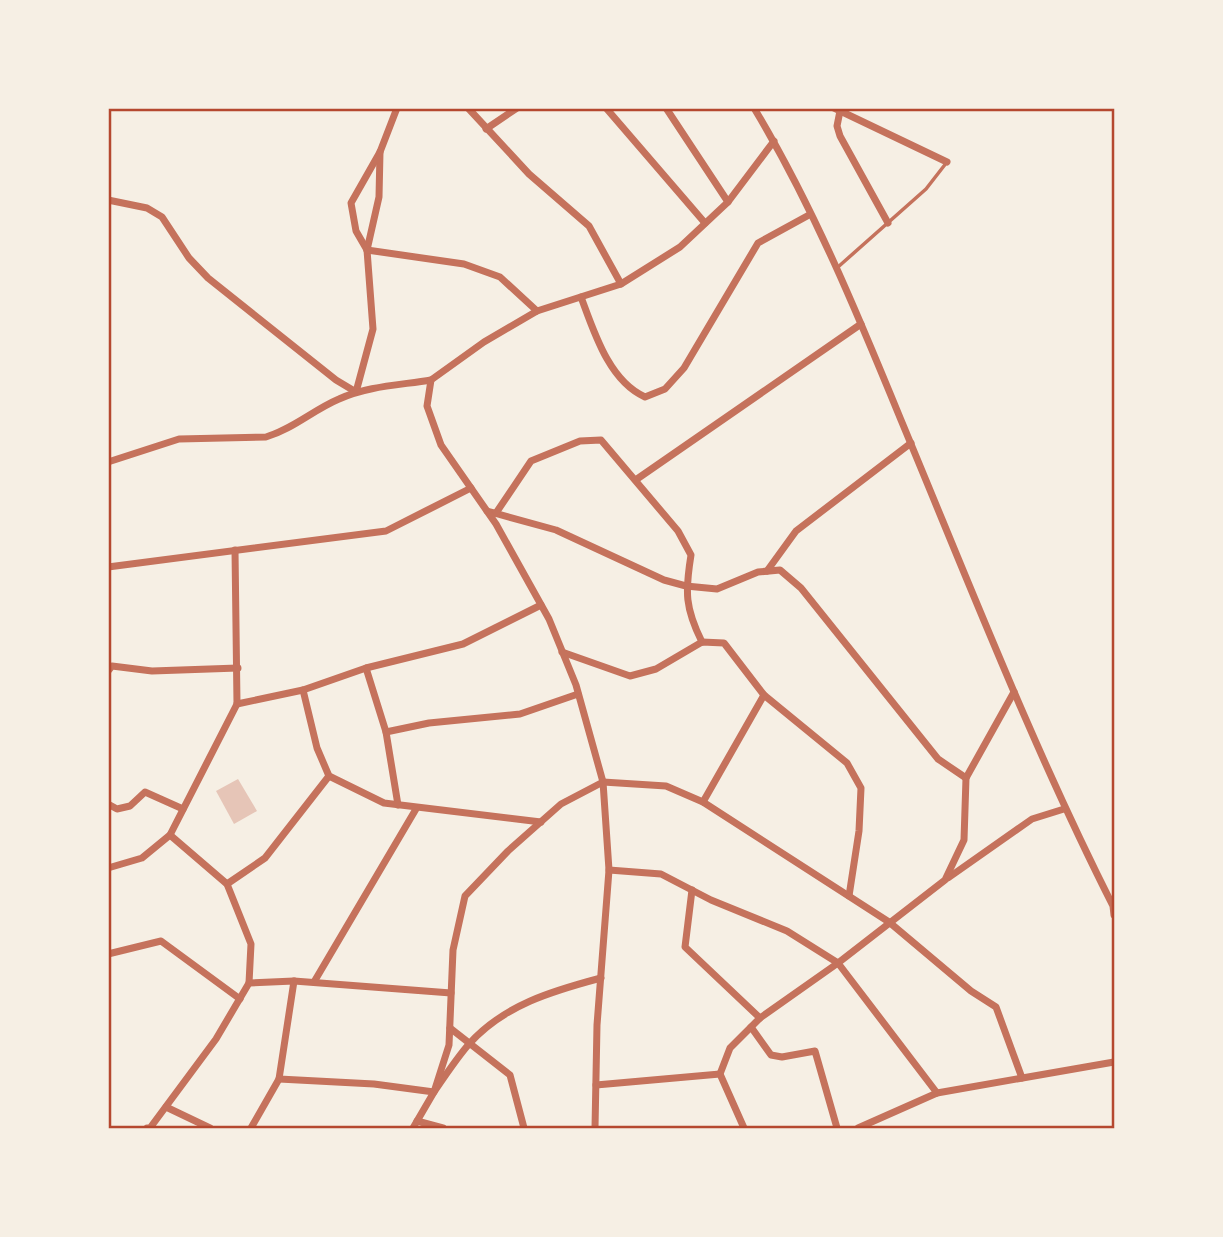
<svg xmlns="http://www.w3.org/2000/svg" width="1223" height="1237" font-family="'Libre Baskerville',serif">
<rect width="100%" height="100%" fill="#f6efe4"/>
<polygon fill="#e6c5b7" points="238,779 257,811 234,824 216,791"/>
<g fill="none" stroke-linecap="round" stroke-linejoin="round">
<polyline stroke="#c5725c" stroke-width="3.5" points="838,267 926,189 947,162"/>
<g stroke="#c5725c" stroke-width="7">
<polyline points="468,108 529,174 589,226 621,284"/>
<polyline points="606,108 705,223"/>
<polyline points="666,108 728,202"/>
<path d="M754 108C813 206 858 315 901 420 969 583 1033 748 1113 906L1114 915"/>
<polyline points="834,108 947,162"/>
<polyline points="840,111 837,126 840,136 888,223"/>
<polyline points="486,129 517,108"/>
<polyline points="108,200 147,208 162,217 189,258 208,278 336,380 356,392 373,329 367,250 379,197 380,152"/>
<polyline points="367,250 464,264 500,277 537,311"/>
<polyline points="367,250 356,231 351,203 380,152 397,108"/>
<path d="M581 297C594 332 609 381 645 397L665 389 684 368 758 243 809 215"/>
<path d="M108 462 179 439 266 437C293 429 313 410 339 399 367 386 401 385 431 380"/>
<polyline points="637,479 861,324"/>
<polyline points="487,511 556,530 664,580 686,586 717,589 758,572 780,570 801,588 938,759 966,778"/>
<path d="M496 513 531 461 580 441 601 440 678 531 691 555C685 592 685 608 702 642"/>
<polyline points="108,567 386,531 471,488"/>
<polyline points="767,571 796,531 911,443"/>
<polyline points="562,652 630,676 656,669 702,642 724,643 764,695 847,763 861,788 859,831 849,896"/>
<polyline points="366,668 386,732 398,805"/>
<polyline points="108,671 112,666 152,671 238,668"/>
<polyline points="303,690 317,748 329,776 384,803 541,822"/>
<polyline points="237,704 303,690 366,668 463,644 541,605"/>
<polyline points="386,732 429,723 520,714 578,694"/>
<polyline points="703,802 764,695"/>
<polyline points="108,804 117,809 130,806 145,792 183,809"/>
<polyline points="108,868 142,858 170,835 237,704 235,550"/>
<polyline points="609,870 661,874 711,900 787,931 838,963 937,1093"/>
<polyline points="948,878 1032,819 1064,809"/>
<polyline points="227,884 265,858 329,776"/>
<polyline points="692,890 685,947 760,1018"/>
<polyline points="108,954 161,941 240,999"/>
<polyline points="314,982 416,809"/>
<polyline points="249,983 294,981 451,993"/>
<polyline points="751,1027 771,1055 782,1057 815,1051 837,1128"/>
<polyline points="450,1028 510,1075 524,1128"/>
<polyline points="720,1074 730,1048 760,1018 838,963 945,880 964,840 966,778 1014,692"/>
<path d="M279 1079 374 1084 434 1092C445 1076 456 1059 469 1044 504 1005 552 991 601 978"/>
<polyline points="596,1085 720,1074 744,1128"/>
<polyline points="166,1107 210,1128"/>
<polyline points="417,1121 443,1128"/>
<polyline points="147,1128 150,1128 216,1039 249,983 251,944 227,884 170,835"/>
<polyline points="251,1128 279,1079 294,981"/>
<polyline points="413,1128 434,1092 449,1045 453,950 465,896 508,851 561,804 603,782 666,786 703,802 889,922 971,991 996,1007 1022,1078"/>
<polyline points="595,1128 597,1025 609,870 603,782 576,685 549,619 496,524 441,445 427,406 431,380 484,342 537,311 621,284 680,247 728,202 774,141"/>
<polyline points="858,1128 937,1093 1114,1062"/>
</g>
</g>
<rect width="1223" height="1237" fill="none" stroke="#f6efe4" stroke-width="220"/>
<rect x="110" y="110" width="1003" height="1017" fill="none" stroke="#b5482f" stroke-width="2.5"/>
</svg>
